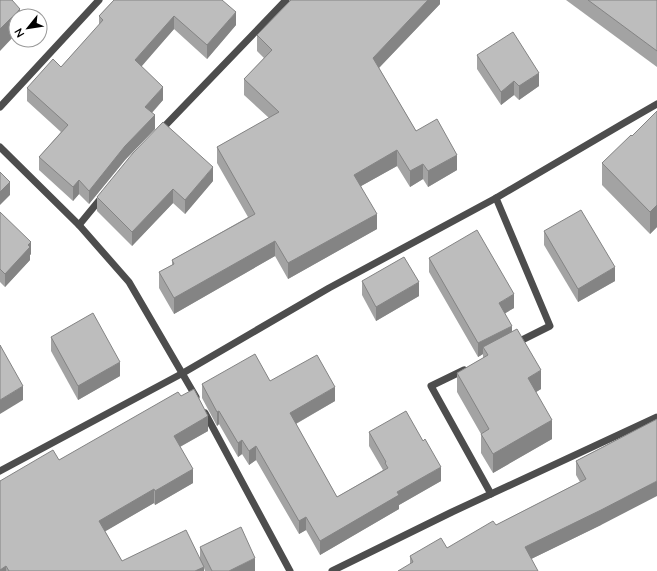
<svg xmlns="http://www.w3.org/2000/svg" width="657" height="571" font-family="'Nunito Sans',sans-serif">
<rect width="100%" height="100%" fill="#fff"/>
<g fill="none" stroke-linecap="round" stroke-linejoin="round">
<g stroke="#4d4d4d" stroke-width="7">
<polyline points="0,107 99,0"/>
<polyline points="160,131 286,0"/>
<polyline points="0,147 79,225 129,282 196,397"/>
<polyline points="496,198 550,326 516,343"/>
<polyline points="79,225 102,197"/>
<polyline points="464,370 431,386 491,494"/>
<polyline points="205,413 290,571"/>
<polyline points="0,471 183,373 329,288 496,198 624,123 657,104"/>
<polyline points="332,571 452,512 657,417"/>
</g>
</g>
<g fill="#a3a3a3">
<polygon points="114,0 236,25 207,59 174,29 141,66 163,100 152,113 155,129 125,160 89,204 79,194 73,201 39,170 39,157 61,132 27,101 27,88 61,67 99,25 99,16"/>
<polygon points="440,0 440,4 379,68 416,131 457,170 428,187 423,179 410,187 397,166 361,186 377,229 288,279 275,256 174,314 159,288 159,272 172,265 172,260 248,217 217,163 217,147 269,118 244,95 244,79 264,58 257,51 257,35"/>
<polygon points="566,0 657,0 657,67"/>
<polygon points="477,55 539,86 519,100 514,95 501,105 477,69"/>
<polygon points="657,111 657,227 650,234 602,185 602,163 632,136"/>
<polygon points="213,181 185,214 173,203 132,246 97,211 97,197"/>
<polygon points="0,212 31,254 30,255 30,260 5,287 0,282"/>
<polygon points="544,231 615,281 578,302 544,245"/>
<polygon points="429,258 514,308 505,313 512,332 541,389 536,392 552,439 493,473 481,453 481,434 457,392 457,373 483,358 483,354 478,357 429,272"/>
<polygon points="362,281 419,296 376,321 362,295"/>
<polygon points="51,337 120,376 78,400 51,351"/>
<polygon points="270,381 335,401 296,424 337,497 383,470 369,446 369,432 441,481 399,505 399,509 320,555 306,530 299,534 256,460 249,465 242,454 238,457 219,424 217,426 202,398 202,384"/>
<polygon points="181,396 208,431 180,447 193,483 155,505 154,503 105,531 122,561 200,559 200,547 255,571 205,571 204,568 204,571 0,571 59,460"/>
<polygon points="657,419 601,525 531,559 410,564 410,556 447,548 496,525 580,482 576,475 576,461"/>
</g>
<g fill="#848484">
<polygon points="428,0 440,0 440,4 373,74 373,58"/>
<polygon points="20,9 20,16 16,16 16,34 0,51 0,29"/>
<polygon points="236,12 236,25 207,59 207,45"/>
<polygon points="174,16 174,29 135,74 135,60"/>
<polygon points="539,73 539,86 519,100 519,86"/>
<polygon points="514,81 514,95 501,105 501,92"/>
<polygon points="163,87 163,100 145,120 145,107"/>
<polygon points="155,115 155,129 125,160 89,204 89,191 125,146"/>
<polygon points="397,150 397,166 354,190 354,175"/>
<polygon points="457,155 457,170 428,187 428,171"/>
<polygon points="423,164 423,179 410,187 410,171"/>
<polygon points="213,167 213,181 185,214 185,200"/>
<polygon points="79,180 79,194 73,201 73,187"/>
<polygon points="10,182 10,195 0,205 0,192"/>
<polygon points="173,189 173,203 132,246 132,232"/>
<polygon points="657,205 657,227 650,234 650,212"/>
<polygon points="377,214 377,229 288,279 288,263"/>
<polygon points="275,241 275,256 174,314 174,298"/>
<polygon points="31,242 31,254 30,255 30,260 5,287 5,274 28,245"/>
<polygon points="615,267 615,281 578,302 578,289"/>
<polygon points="419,282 419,296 376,321 376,307"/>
<polygon points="514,294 514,308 499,317 499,303"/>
<polygon points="512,326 512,339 483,347 483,354 478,357 478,343"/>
<polygon points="120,362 120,376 78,400 78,386"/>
<polygon points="541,370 541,389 528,397 528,378"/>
<polygon points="23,386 23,400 0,414 0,400"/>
<polygon points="335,387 335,401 290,427 290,413"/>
<polygon points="219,411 219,424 217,426 217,412"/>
<polygon points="208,416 208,431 174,450 174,436"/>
<polygon points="552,420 552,439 493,473 493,454"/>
<polygon points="242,440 242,454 238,457 238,443"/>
<polygon points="256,446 256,460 249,465 249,451"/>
<polygon points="441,467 441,481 399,505 399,509 320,555 320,541 397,492"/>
<polygon points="193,469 193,483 155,505 155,491"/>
<polygon points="657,481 657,496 601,525 525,562 525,547"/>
<polygon points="154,489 154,503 99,535 99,521"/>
<polygon points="306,517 306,530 299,534 299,521"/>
<polygon points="255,558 255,571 229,571"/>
<polygon points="6,566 6,571 0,571 0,570"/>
<polygon points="204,567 204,571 195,571"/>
</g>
<g fill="#bdbdbd" stroke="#848484">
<polygon points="0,0 12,0 20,9 0,29"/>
<polygon points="114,0 222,0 236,12 207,45 174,16 135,60 163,87 145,107 155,115 125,146 89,191 79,180 73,187 39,157 68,125 27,88 53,59 61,67 103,20 99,16"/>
<polygon points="291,0 428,0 373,58 416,131 437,119 457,155 428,171 423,164 410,171 397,150 354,175 377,214 288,263 275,241 174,298 159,272 174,264 172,260 255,214 217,147 279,112 244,79 272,50 257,35"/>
<polygon points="588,0 657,0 657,51"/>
<polygon points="513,32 539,73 519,86 514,81 501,92 477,55"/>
<polygon points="657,111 657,205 650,212 602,163 631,135 632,136"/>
<polygon points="163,122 213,167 185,200 173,189 132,232 97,197 133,153"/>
<polygon points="0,172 10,182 0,192"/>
<polygon points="581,210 615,267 578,289 544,231"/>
<polygon points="0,212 31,242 28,245 30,247 5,274 0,269"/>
<polygon points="477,230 514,294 499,303 512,326 478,343 429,258"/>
<polygon points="404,257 419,282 376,307 362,281"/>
<polygon points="93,313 120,362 78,386 51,337"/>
<polygon points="517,329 541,370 528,378 552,420 493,454 481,434 489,429 457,373 488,355 483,347"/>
<polygon points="0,345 23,386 0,400"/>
<polygon points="255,354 270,381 317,355 335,387 290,413 337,497 388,468 385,463 386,462 369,432 406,411 423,441 425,439 441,467 397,492 399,495 320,541 306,517 299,521 256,446 249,451 242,440 238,443 219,411 217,412 202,384"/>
<polygon points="194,389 208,416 174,436 193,469 155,491 154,489 99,521 122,561 186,530 204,567 195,571 9,571 6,566 0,570 0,481 53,450 59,460 178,392 181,396"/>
<polygon points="657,419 657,481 601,510 525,547 538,571 398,571 413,562 410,556 441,538 447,548 493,521 496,525 586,479 576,461"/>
<polygon points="241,527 255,558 229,571 212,571 200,547"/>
</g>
<g transform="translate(28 28) rotate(240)"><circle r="19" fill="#ffffff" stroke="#999999"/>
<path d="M0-3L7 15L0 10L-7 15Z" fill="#000000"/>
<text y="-6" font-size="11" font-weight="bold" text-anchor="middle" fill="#000000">N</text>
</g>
</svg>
